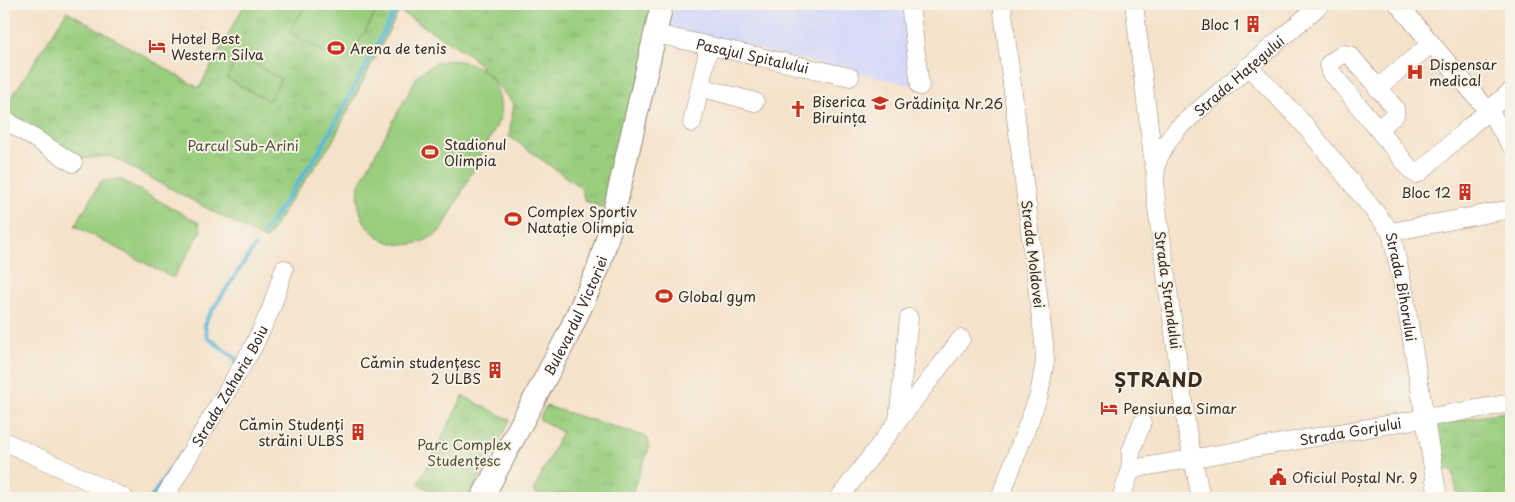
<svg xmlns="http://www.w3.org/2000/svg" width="1515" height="502" font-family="'Playpen Sans',sans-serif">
<defs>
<pattern id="park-tufts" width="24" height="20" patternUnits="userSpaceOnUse" patternTransform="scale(1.25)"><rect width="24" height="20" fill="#9ace7f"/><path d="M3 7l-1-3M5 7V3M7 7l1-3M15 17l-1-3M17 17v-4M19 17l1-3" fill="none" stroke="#86b16d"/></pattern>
</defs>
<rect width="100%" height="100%" fill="#f7f3e8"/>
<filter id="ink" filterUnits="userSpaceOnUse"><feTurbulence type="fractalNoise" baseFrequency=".02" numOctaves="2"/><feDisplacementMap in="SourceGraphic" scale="10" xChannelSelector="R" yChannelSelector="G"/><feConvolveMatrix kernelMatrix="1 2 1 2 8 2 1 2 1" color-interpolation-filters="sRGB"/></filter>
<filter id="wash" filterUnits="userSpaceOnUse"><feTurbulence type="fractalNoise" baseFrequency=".0096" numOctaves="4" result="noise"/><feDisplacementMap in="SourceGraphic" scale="20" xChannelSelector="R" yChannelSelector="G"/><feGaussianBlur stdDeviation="1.12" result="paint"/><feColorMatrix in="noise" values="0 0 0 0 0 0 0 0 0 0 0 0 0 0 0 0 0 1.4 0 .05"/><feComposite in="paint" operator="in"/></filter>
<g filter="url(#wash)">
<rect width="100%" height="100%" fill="#f5e2ca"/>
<polygon fill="#d4d8f9" points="675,4 903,4 915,86 669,28"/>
<g fill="url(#park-tufts)" stroke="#6a7c4e">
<polygon points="245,4 662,4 603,208 585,201 581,188 509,136 514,104 470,55 399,11 331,144 287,206 266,240 110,156 78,159 4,111 4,109 67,11 199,88"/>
<polygon points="463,396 510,420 469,498 446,498 418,484"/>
<polygon points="546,406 644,436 648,439 649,448 630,498 546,498 533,492 562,432 539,419"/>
<polygon points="1511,411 1511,498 1458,498 1452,469 1443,470 1434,424"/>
</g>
<g fill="#9ace7f" stroke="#6a7c4e">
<polygon points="306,4 381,4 346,64 289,32"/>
<polygon points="239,56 281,79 269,101 227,78"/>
<path d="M450 60C485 62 504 83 500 119L443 228C413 259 362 245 358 200 358 195 359 189 359 184L418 75 435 63Z"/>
<polygon points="120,179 199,223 201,232 173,278 75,226 101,181"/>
</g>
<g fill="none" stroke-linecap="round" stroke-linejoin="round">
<g stroke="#5cb9da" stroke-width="4">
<polyline points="262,235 322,147 399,4"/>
<polyline points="237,364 235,358 207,337 205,326 207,318 255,246"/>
<polyline points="151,498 181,453"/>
</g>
</g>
</g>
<g filter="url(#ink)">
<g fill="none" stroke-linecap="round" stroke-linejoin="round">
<g stroke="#988674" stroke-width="19">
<g id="minor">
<polyline points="910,4 920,86"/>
<polyline points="1134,4 1154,167"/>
<polyline points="1398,4 1491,114 1511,145"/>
<path id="s1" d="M656 34 850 77"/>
<path id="s2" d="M1248 66 1304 124 1391 232 1403 286 1438 498"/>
<polyline points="700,87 755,102"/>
<polyline points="1377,88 1431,44"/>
<polyline points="4,119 73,163"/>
<polyline points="692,123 709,46"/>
<polyline points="1378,129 1395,115 1395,108 1350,55 1343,54 1329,64 1331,72 1412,171 1416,174 1419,173 1468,128 1511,91"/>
<polyline points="1391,232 1511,209"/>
<polyline points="898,419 909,318"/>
<polyline points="4,441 124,498"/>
<polyline points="1130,472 1131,451 1142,423"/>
<path id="s3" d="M164 498 253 347 271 309 284 269"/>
<polyline points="839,498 961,339"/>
<polyline points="1000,498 1039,395 1045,361 1044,343 1002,4"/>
<path id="s4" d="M1121 498 1130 472 1138 468 1511 403"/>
<path id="s5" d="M1201 498 1187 430 1156 200C1153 165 1156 155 1178 128L1321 4"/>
</g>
</g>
<g stroke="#988674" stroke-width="24">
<g id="major">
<path id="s6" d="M482 498 567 337 598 269 610 229 662 4"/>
</g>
</g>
<use href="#minor" stroke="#fff" stroke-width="18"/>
<use href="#major" stroke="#fff" stroke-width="22"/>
</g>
</g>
<defs>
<g id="building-bare" transform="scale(1.35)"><path d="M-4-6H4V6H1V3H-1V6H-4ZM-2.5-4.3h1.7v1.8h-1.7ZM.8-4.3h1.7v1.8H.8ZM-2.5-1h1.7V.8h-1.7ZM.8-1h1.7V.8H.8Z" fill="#c8321e" stroke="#f7f3e8" stroke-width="2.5" paint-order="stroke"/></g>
<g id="hotel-bare" transform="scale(1.35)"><path d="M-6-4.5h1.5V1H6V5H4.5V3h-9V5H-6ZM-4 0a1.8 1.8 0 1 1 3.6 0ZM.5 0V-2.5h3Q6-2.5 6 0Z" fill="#c8321e" stroke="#f7f3e8" stroke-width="2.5" paint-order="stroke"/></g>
<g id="stadium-bare" transform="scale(1.35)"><path d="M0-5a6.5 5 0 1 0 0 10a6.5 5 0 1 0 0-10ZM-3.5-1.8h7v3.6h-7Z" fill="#c8321e" stroke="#f7f3e8" stroke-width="2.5" paint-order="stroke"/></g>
<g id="hospital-bare" transform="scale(1.35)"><path d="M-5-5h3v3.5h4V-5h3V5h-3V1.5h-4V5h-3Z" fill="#c8321e" stroke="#f7f3e8" stroke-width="2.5" paint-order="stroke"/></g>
<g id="school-bare" transform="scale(1.35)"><path d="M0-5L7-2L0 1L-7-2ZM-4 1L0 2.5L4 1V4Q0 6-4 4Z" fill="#c8321e" stroke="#f7f3e8" stroke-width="2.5" paint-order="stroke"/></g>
<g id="church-bare" transform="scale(1.35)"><path d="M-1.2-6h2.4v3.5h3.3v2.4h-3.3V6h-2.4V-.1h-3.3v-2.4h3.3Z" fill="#c8321e" stroke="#f7f3e8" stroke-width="2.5" paint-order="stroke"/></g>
<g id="civic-bare" transform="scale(1.35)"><path d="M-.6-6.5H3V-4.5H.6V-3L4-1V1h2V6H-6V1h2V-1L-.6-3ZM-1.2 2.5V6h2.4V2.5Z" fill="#c8321e" stroke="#f7f3e8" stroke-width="2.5" paint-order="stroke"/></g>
</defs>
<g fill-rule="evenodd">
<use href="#building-bare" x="1253" y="24"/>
<use href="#hotel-bare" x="157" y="46"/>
<use href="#stadium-bare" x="336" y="48"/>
<use href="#hospital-bare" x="1415" y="72"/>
<use href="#school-bare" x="880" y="103"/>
<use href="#church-bare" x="798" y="109"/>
<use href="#stadium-bare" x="430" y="152"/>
<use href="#building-bare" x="1465" y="192"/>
<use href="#stadium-bare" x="513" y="219"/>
<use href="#stadium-bare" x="664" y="296"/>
<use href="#building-bare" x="495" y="370"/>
<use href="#hotel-bare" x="1109" y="408"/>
<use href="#building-bare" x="358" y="432"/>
<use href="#civic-bare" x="1278" y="477"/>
</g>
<g text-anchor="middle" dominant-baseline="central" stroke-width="4" stroke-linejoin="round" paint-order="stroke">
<g font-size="14" fill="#3b2a1e" stroke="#f7f3e8" text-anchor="start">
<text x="1239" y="24" text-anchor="end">Bloc 1</text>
<text x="171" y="38">Hotel Best<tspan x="171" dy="16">Western Silva</tspan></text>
<text x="350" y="48">Arena de tenis</text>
<text x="1429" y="64">Dispensar<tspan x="1429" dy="16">medical</tspan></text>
<text x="812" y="101">Biserica<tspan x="812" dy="16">Biruința</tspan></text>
<text x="894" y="103">Grădinița Nr.26</text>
<text x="444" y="144">Stadionul<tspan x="444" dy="16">Olimpia</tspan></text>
<text x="1451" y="192" text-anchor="end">Bloc 12</text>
<text x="527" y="211">Complex Sportiv<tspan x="527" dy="16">Natație Olimpia</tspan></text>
<text x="678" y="296">Global gym</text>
<text x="481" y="362" text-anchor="end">Cămin studențesc<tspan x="481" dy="16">2 ULBS</tspan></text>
<text x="1123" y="408">Pensiunea Simar</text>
<text x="344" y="424" text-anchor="end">Cămin Studenți<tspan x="344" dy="16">străini ULBS</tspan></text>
<text x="1292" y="477">Oficiul Poștal Nr. 9</text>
</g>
<g font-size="14" fill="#3b2a1e" stroke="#f7f3e8">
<text stroke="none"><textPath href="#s1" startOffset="99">Pasajul Spitalului</textPath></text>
<text stroke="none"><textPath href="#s5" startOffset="460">Strada Hațegului</textPath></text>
<text transform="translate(1033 254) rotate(83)">Strada Moldovei</text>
<text stroke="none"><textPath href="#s2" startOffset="275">Strada Bihorului</textPath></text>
<text transform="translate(1168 290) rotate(82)">Strada Ștrandului</text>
<text stroke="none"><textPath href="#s6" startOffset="205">Bulevardul Victoriei</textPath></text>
<text stroke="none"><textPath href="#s3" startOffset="130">Strada Zaharia Boiu</textPath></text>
<text stroke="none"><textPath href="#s4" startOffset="252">Strada Gorjului</textPath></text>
</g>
<g font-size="14" fill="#535336" stroke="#f7f3e8">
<text x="243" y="145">Parcul Sub-Arini</text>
<text x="464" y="444">Parc Complex<tspan x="464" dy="16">Studențesc</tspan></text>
</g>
<g font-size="19" font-weight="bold" letter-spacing="1" fill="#3b2a1e" stroke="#f7f3e8">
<text x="1159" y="379">ȘTRAND</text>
</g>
</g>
<rect width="1515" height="502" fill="none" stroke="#f7f3e8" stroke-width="20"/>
</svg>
